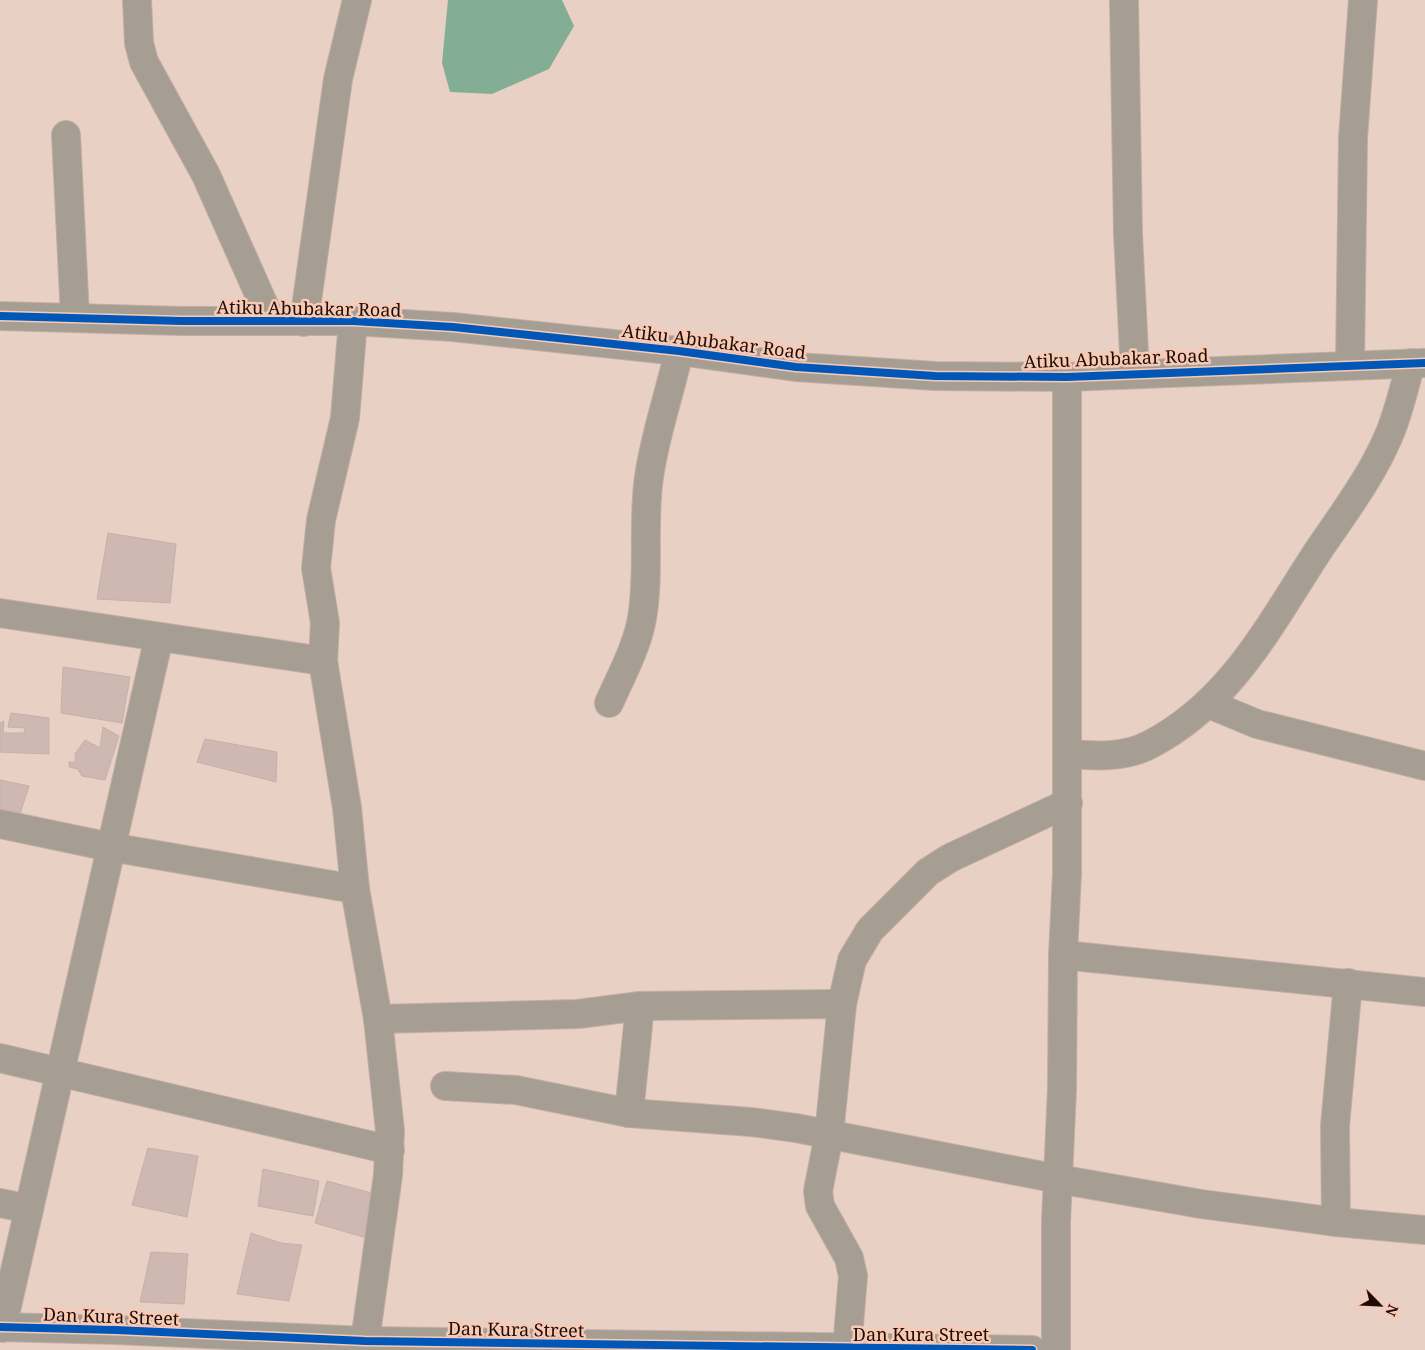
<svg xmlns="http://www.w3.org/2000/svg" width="1425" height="1350" font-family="'Noto Serif',serif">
<rect width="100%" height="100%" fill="#e9d0c5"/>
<polygon fill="#84ad95" points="448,0 562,0 574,26 549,69 492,94 450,92 442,63"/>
<g fill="#d0b8b2" stroke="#c4b0aa">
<polygon points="108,533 176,544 170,603 97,599"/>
<polygon points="63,667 130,677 122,723 61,713"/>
<polygon points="11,713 49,718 49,754 0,752 0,723 4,721 3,733 24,733 25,728 8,727"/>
<polygon points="103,727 119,736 105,780 82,776 78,769 69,767 69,762 76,762 75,754 85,740 100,748"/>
<polygon points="205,739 277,752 276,782 197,762"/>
<polygon points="0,780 29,786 19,817 0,812"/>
<polygon points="148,1148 198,1156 187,1217 132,1205"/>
<polygon points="263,1169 319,1181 313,1216 258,1206"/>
<polygon points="327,1181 379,1195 370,1239 315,1223"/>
<polygon points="251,1233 281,1243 302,1245 289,1301 237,1294"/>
<polygon points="151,1252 188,1254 184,1304 140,1302"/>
</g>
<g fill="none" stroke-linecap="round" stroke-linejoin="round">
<g stroke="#c2aea5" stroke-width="30">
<g id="minor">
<polyline points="137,0 139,43 144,62 206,175 271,321"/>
<polyline points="1124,0 1128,234 1135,373"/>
<polyline points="66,135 75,317"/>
<polyline points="353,321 345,418 321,520 316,568 325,623 323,661 347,808 355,889 378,1019 390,1131 388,1175 365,1341"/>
<polyline points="304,322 338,79 357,0"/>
<polyline points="1350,365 1353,138 1363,0"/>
<polyline points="0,613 323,661"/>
<path d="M609 703C621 676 637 647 642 618 650 571 642 524 649 477 655 434 670 393 679 351"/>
<polyline points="1209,704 1257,724 1425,766"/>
<path d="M1068 754C1095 756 1124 758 1149 745 1231 703 1270 624 1318 551 1343 514 1372 476 1389 435 1399 412 1404 387 1411 363"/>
<polyline points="0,824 110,847 355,889"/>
<polyline points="1063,955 1425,992"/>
<polyline points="378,1019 578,1014 640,1006 842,1004"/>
<polyline points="0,1058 390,1150"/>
<polyline points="445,1086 516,1090 629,1113 751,1122 796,1128 1058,1179 1201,1204 1336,1222 1425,1230"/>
<polyline points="629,1113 640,1006"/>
<polyline points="0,1203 29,1209"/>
<polyline points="1336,1222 1335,1126 1348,983"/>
<polyline points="0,1327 116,1330 365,1341 1032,1350"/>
<polyline points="2,1328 159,637"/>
<polyline points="847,1349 853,1276 849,1258 820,1206 818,1191 829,1135 842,1004 852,960 870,930 928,872 950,858 1068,803"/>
<polyline points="1056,1350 1056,1222 1062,1089 1063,955 1067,873 1067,377"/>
</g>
</g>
<g stroke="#c2aea5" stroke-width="30">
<polyline id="tertiary" points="0,316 181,321 353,321 453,327 679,351 796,367 935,376 1067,377 1425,363"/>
</g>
<use href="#minor" stroke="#a69d93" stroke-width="28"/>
<use href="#tertiary" stroke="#a69d93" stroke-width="28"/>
<g stroke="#f8cab6" stroke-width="11">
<g id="cycleway">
<polyline points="0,316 181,321 353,321 453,327 679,351 796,367 935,376 1067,377 1425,363"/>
<polyline points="0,1327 116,1330 365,1341 1032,1350"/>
</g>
</g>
<use href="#cycleway" stroke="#0057b8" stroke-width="8"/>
</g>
<g text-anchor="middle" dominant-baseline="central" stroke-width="5" stroke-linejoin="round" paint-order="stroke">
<g font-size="18" fill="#1c0d06" stroke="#f8cab6">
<text transform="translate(309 308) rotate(1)">Atiku Abubakar Road</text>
<text transform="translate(714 341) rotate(7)">Atiku Abubakar Road</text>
<text transform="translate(1116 358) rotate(-2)">Atiku Abubakar Road</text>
<text transform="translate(111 1316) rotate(2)">Dan Kura Street</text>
<text transform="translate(516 1329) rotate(1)">Dan Kura Street</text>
<text x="921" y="1334">Dan Kura Street</text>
</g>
</g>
<g transform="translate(1380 1305) rotate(114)" stroke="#f8cab6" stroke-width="4" paint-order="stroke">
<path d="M0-4L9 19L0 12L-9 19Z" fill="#1c0d06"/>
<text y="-8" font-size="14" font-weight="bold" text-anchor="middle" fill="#1c0d06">N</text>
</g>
</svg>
